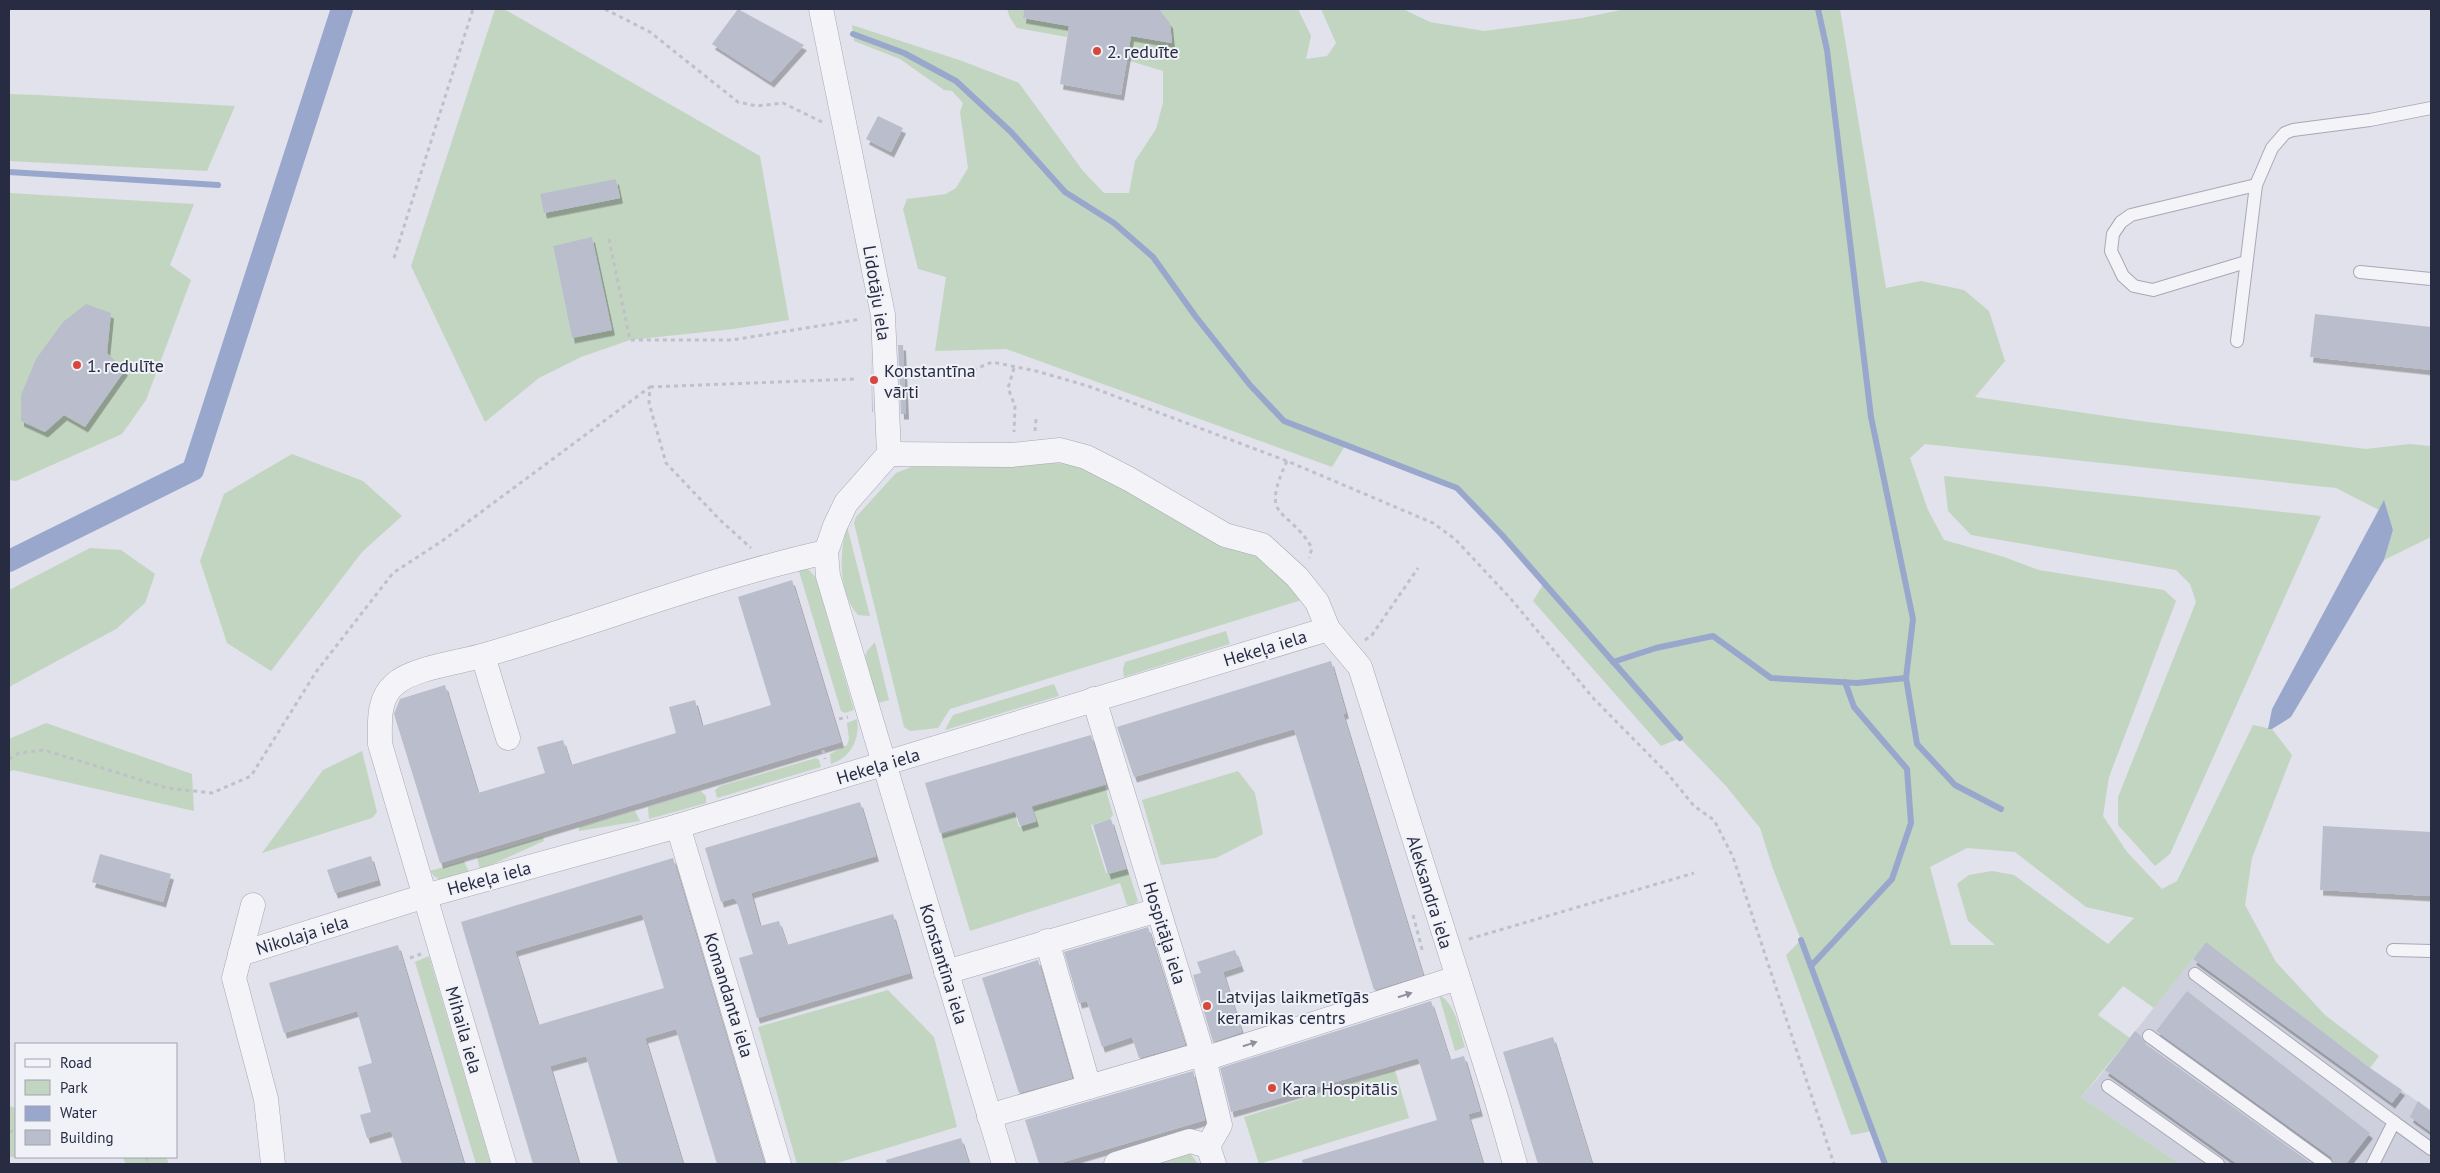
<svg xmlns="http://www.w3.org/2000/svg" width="2440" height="1173" font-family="'PT Sans',sans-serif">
<defs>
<filter id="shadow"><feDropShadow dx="3" dy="5.5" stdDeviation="0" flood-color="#0004"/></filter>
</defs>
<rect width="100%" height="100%" fill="#e1e2eb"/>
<polygon fill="#ced1dd" points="2206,942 2370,1068 2431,1111 2431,1164 2180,1164 2081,1097 2098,1078"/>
<g fill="#c2d5c1" fill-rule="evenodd">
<path d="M495 9H504L760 156 789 320 733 329 630 340 581 357 539 378 485 422 411 266ZM616 179 620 198 544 213ZM592 238 572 338 553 246Z"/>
<polygon points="1007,9 1024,9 1023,18 1069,26 1067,37 1017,28 1010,18"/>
<path d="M1159 9H1298L1311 36 1306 59 1327 56 1336 43 1321 9H1403L1430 22 1484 31 1582 18 1625 9H1840L1886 288 1921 281 1964 290 1989 311 2005 361 1975 397 2140 421 2366 449 2409 444 2431 446V537L2384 560 2393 530 2384 501 2381 511 2336 488 1925 444 1910 458 1928 510 1944 540 2004 557 2039 570 2164 590 2176 601 2109 777 2103 816 2127 852 2162 889 2177 881 2253 725 2272 729 2292 755 2252 858 2245 905 2276 962 2325 1015 2379 1056 2370 1068 2206 942 2154 1008 2123 986 2098 1015 2130 1038 2081 1097 2180 1164H1885L1873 1131 1851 1135 1786 955 1801 940 1773 869 1760 828 1726 786 1680 738 1661 746 1533 601 1544 583 1502 535 1457 488 1345 446 1332 467 1006 349 935 351 946 277 918 269 903 209 907 199 946 194 956 188 968 168 960 112 963 103 952 91 944 90 900 59 854 41 852 25 962 61 1019 83 1083 171 1104 193H1129L1135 161 1156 129 1163 103V71L1127 60 1131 36 1172 43 1170 23ZM1967 848 2015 852 2086 907 2134 918 2108 944 2014 875 1992 871 1969 875 1957 884 1968 921 1995 945H1951L1930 867Z"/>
<polygon points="9,94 39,95 235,106 207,171 9,161"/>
<polygon points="9,193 194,204 170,265 191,280 146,400 122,434 16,481 9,480"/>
<polygon points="292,454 363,481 402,516 362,552 271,671 227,643 200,561 224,494"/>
<polygon points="1010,461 1076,464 1130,484 1201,534 1224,548 1256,550 1308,598 950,709 938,728 910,731 904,727 854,523 856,517 896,473 911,467"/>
<polygon points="1944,476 2321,516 2170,854 2155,866 2118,825 2118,797 2196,602 2190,584 2176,570 1971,535 1948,511"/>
<path d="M847 526 870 616 858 615C838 593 839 553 847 526Z"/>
<polygon points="90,548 121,550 155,574 145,603 116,629 9,687 9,590"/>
<polygon points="798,568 807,568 816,578 854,710 845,713 841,711"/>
<polygon points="1226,631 1230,644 1124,677 1123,669 1125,662"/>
<polygon points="875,642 889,700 878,703 865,656 867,651"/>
<polygon points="1054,684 1059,696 945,730 953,715"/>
<path d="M857 719C860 740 851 757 831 764L830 754 847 745 849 739 847 723Z"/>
<polygon points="46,723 192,774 194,811 13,770 9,772 9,739"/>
<polygon points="362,751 377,812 372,818 262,853 323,770"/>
<polygon points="816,758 819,760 821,767 717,798 715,790 720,786"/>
<polygon points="1238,771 1255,793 1263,834 1216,858 1161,865 1142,800"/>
<polygon points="1105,786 1113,815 1109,820 1091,825 1106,873 1124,868 1128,870 1138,901 1133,905 1127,905 1120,883 970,931 941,835 1015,813 1019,827 1037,822 1033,807"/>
<polygon points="701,791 706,796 706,803 649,819 648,807"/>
<polygon points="635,811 640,821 579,831 579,827"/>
<polygon points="543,837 544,841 480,870 477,857"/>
<polygon points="464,861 469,872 440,880 434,876 430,871"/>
<polygon points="429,956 491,1164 476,1164 415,962"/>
<polygon points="888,990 934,1037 957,1127 834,1164 797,1164 758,1027"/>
<path d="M1439 995C1456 1004 1459 1030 1465 1047L1455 1051Z"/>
<polygon points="1395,1070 1409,1118 1259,1164 1244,1117"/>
<polygon points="9,1106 16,1108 16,1157 166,1157 169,1164 126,1164 123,1158 9,1157"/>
<polygon points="1190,1153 1198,1164 1137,1164"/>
</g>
<polygon fill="#99a7cd" points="2384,500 2393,530 2384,560 2291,717 2272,729 2268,729 2272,709"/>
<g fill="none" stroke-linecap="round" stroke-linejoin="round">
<g stroke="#99a7cd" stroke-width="6">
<polyline points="1818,9 1827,50 1871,417 1913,619 1906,678 1917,744 1955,785 2001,809"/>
<polyline points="853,34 904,53 956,81 1011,132 1065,192 1114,223 1153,257 1196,317 1250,385 1284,421 1457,488 1502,535 1680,738"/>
<polyline points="9,172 218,185"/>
<polyline points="1613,662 1656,648 1713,636 1771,678 1857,683 1906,678"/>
<polyline points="1801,940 1885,1164"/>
<polyline points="1811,966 1892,879 1911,823 1907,769 1854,707 1845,682"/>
</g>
<polyline stroke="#99a7cd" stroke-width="22" points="9,561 193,470 342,9"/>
</g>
<g fill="#babdcb" fill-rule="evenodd" filter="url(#shadow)">
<polygon points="738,9 804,45 771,82 712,44"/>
<polygon points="1024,9 1159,9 1170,23 1172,43 1131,36 1121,95 1060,84 1069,26 1023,18"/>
<polygon points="878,116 903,128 891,152 866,139"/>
<polygon points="616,179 620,198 544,213 540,194"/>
<polygon points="592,237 612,330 572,338 553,246"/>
<polygon points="86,304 111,313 107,353 125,370 85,427 64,415 45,432 21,421 21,395 36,359 63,322"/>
<polygon points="2315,314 2431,327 2431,370 2310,357"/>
<polygon points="898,345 903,345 906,414 901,414"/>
<polygon points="871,353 873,412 872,412"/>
<polygon points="792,580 841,742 440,863 394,714 400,699 445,685 478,793 545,773 537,747 563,740 571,765 676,733 669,707 695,700 702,726 771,705 738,597"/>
<polygon points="1331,661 1346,713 1343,714 1423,975 1374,990 1294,729 1134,777 1117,727"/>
<polygon points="1091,735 1106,784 1031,806 1036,821 1020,826 1015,811 940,833 925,783"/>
<polygon points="860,802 876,856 751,893 760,926 779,921 787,945 893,914 910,973 757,1018 739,958 753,954 737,902 734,898 721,902 705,848"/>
<polygon points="1111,819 1126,869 1108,874 1093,825"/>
<polygon points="2323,826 2431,832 2431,896 2320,890"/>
<polygon points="100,854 171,874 163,902 92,882"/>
<polygon points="371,856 378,880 335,893 327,870"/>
<path d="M673 858 764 1164H717L676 1029 645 1038 683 1164H618L586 1056 550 1066 579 1164H533L461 922ZM642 914 664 988 538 1025 515 951Z"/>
<polygon points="1148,927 1185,1045 1139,1058 1132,1037 1102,1047 1087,1001 1079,1003 1064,952"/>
<polygon points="2206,942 2370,1068 2402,1090 2392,1103 2193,959"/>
<polygon points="398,945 464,1164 402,1164 391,1131 367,1138 360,1115 371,1112 358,1067 372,1063 357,1011 284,1033 269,983"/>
<polygon points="1235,950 1241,966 1223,972 1242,1032 1213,1042 1193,975 1201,973 1197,962"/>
<polygon points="1038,960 1072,1078 1019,1093 982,978"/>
<polygon points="2187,991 2370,1133 2346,1164 2334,1164 2331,1157 2156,1031"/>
<polygon points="1431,1001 1450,1060 1464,1056 1480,1111 1468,1114 1483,1164 1303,1164 1302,1160 1437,1120 1418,1058 1231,1112 1220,1068"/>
<polygon points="2135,1031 2141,1036 2144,1043 2312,1164 2237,1164 2105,1070"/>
<polygon points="1553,1037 1592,1164 1538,1164 1503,1052"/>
<polygon points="1193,1071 1205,1120 1057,1164 1039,1164 1025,1120"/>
<polygon points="2418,1101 2431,1111 2431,1132 2410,1117"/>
<polygon points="961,1138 969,1164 887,1164 886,1160"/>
</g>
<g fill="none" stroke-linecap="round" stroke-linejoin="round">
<g stroke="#a6a8b5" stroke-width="14">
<g id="lane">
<polyline points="2246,262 2153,290 2134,286 2123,276 2111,251 2113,234 2121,222 2131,215 2256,185"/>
<polyline points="2360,272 2431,279"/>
<polyline points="2237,341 2256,185 2272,148 2285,133 2293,130 2370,120 2431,108"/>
<polyline points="2393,950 2431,951"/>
<polyline points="2195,974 2394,1122 2373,1164"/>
<polyline points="2149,1036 2326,1164"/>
<polyline points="2108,1086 2218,1164"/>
<polyline points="2394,1122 2431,1149"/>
</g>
</g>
<g stroke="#a6a8b5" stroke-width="25">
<g id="street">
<polyline points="821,9 883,315 889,454 846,503 835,526 826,552 828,576 1004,1164"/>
<polyline points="889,454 1011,455 1060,450 1086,457 1129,479 1225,535 1262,545 1297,577 1317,602 1328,629 1360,667 1497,1101 1515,1164"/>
<polyline points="483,656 508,738"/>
<polyline points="1094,699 1204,1059 1220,1125 1208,1146 1214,1164"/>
<polyline points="678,826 779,1164"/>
<polyline points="253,905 234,978 266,1099 273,1164"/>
<polyline points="1047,941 1089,1087"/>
<polyline points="240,954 425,896 678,826 1328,629"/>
<polyline points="946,972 1158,910"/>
<polyline points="1204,1059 1457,978"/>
<polyline points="989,1116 1202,1054"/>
<path d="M504 1164 380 744C380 723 377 699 395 684 412 668 462 662 485 655 599 622 710 578 826 552"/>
<polyline points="1116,1164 1190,1141 1208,1146"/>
</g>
</g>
<g stroke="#bfc0c9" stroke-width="3" stroke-dasharray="4 4" stroke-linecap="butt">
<polyline points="605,9 650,32 738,102 757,106 783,103 822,122"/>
<polyline points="609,239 630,340 732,340 861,319"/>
<polyline points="394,258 473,9"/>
<polyline points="1014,368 1008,388 1015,406 1014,432"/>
<polyline points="910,377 962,375 992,362 1036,371 1088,386 1287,461 1433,523 1455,539 1511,599 1594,699 1668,774 1694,806 1714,820 1733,857 1834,1164"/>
<polyline points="650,387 854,379"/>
<polyline points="1035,431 1036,419"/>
<path d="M1287 461C1259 522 1287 505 1312 548L1309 558"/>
<polyline points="1365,640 1372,635 1418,568"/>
<polyline points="839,719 848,717"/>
<polyline points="823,750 825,759"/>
<polyline points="9,759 19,753 44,750 167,788 212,793 251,776 316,672 393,573 442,541 650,387 649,403 666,463 720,520 751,548"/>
<polyline points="1413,915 1423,953"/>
<polyline points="1469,939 1694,873"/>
<polyline points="410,958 421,954"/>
<polyline points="9,1131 16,1132"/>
<polyline points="146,1157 149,1164"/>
</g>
<use href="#lane" stroke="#f4f4f8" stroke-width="12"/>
<use href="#street" stroke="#f4f4f8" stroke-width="24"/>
</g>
<defs><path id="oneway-solid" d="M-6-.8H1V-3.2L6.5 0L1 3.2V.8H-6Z" transform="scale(1.25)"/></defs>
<g fill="#8e909e">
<use href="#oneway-solid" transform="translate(1405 995) rotate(-18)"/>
<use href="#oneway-solid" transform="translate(1250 1044) rotate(-18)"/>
</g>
<g fill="#d8473d" stroke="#f0f2f8" stroke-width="2">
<circle cx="1097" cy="51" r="5"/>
<circle cx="77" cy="365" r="5"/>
<circle cx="874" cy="380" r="5"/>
<circle cx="1207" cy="1006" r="5"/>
<circle cx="1272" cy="1088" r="5"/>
</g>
<g text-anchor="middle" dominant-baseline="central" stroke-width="4" stroke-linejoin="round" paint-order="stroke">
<g font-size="18" fill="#282c43" stroke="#f0f2f8" text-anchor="start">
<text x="1107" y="51">2. reduīte</text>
<text x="87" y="365">1. redulīte</text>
<text x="884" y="370">Konstantīna<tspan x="884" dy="21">vārti</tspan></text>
<text x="1217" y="996">Latvijas laikmetīgās<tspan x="1217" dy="21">keramikas centrs</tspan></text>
<text x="1282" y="1088">Kara Hospitālis</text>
</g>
<g font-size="18" fill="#282c43" stroke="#f0f2f8">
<text transform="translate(877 293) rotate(81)">Lidotāju iela</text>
<text transform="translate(1265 648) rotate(-17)">Hekeļa iela</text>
<text transform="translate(878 766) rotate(-17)">Hekeļa iela</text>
<text transform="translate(489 878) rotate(-15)">Hekeļa iela</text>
<text transform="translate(1430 892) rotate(73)">Aleksandra iela</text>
<text transform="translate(1165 933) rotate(73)">Hospitāļa iela</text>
<text transform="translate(302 935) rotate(-17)">Nikolaja iela</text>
<text transform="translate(944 964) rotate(73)">Konstantīna iela</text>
<text transform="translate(729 995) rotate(73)">Komandanta iela</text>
<text transform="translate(464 1030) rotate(74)">Mihaila iela</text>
</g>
</g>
<rect width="2440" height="1173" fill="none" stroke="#282c43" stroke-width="20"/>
<rect x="15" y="1043" width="162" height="115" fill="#f0f2f8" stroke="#a0a3b0"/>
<rect x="25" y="1059" width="25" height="8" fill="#f4f4f8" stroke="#a0a3b0"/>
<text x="60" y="1068" font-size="15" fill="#282c43">Road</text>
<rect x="25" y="1080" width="25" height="15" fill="#c2d5c1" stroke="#a0a3b0"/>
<text x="60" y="1093" font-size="15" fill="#282c43">Park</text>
<rect x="25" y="1106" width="25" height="15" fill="#99a7cd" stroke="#a0a3b0"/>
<text x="60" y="1118" font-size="15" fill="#282c43">Water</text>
<rect x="25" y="1130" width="25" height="15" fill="#babdcb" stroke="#a0a3b0"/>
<text x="60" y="1143" font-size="15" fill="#282c43">Building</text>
</svg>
